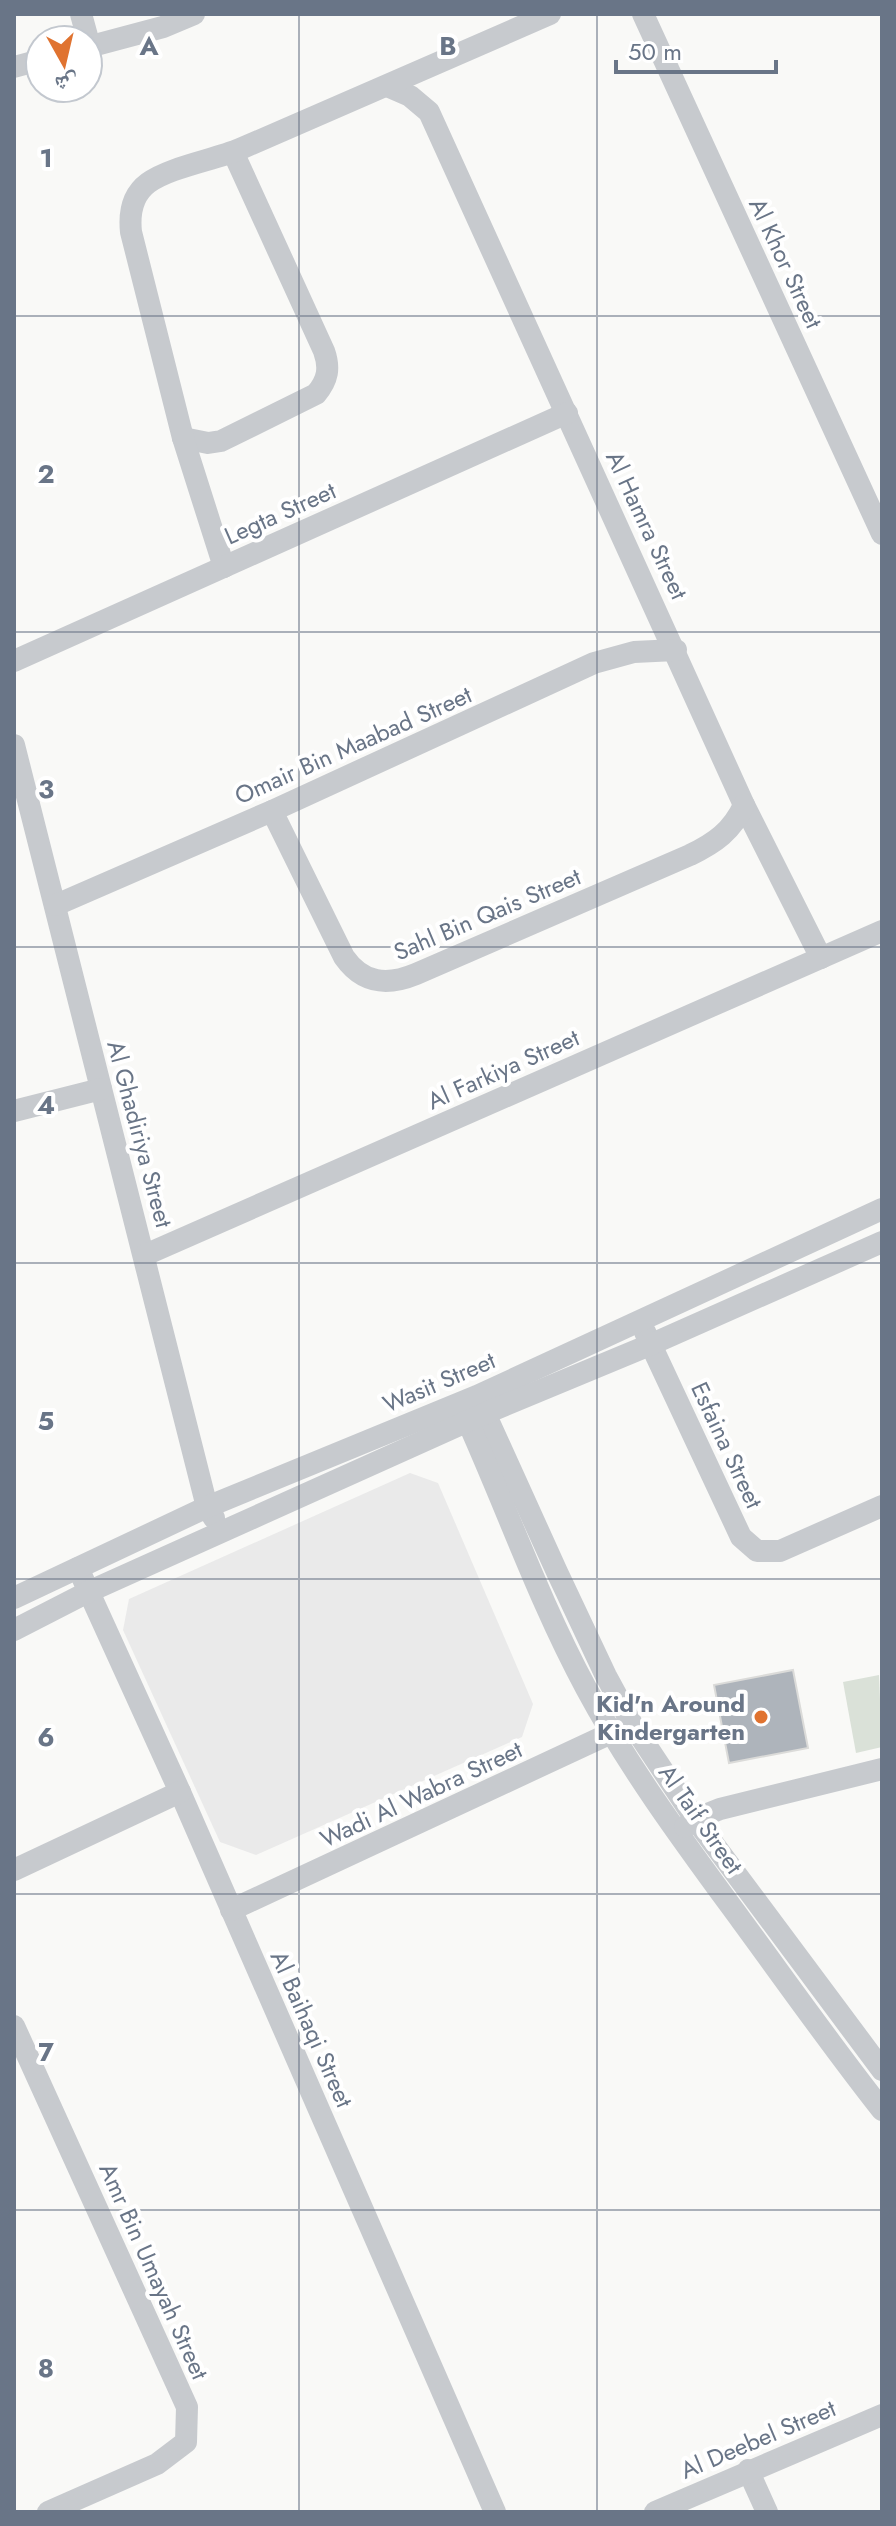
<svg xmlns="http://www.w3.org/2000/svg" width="896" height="2526" font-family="Jost,'Noto Naskh Arabic',sans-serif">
<rect width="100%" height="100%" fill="#f9f9f7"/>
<polygon fill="#eaeaea" points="410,1473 438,1483 533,1704 522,1737 256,1855 220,1842 123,1630 129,1599"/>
<polygon fill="#dae1d8" points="879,1675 882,1747 856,1753 843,1682"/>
<polygon fill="#aeb4bb" stroke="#dbdbd9" stroke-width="2" points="793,1670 808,1748 729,1763 714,1685"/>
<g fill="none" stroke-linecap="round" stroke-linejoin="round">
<g stroke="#c7cace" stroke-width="22">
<polyline points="81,14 90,47"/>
<polyline points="643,14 882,534"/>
<polyline points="88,47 163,27 194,14"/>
<polyline points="14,67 40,60"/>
<polyline points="387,86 410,96 429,112 744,805 821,958"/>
<path d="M183 438 208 443 221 441 316 394C328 380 330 368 324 351L233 152"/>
<path d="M224 567 183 438 131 232C129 213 132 195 148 183 170 167 214 160 240 149 344 104 447 59 550 14"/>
<polyline points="14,661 567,413"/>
<polyline points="14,745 207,1507 214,1518"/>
<path d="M272 811 344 957C363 984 387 986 416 974L690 855C715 843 732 831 744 805"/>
<polyline points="56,905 272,811 594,663 634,652 676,650"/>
<polyline points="14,1111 101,1089"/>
<polyline points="145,1255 882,931"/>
<polyline points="645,1332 741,1537 757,1551 780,1551 882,1506"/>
<polyline points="479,1400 557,1572 606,1676 632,1724 695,1819 882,2070"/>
<path d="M463 1411C505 1503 538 1599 586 1688 630 1770 686 1845 741 1920 788 1984 833 2048 882 2110"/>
<polyline points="78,1568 180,1792 495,2512"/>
<polyline points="14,1598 207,1507 477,1396 882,1209"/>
<polyline points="14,1630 88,1592 486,1413 652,1344 882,1242"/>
<polyline points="685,1827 695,1819 720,1809 882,1769"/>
<polyline points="14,1870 180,1792"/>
<polyline points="231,1910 624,1727"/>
<polyline points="14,2026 187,2407 186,2442 157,2464 48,2512"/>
<polyline points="748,2470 767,2512"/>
<polyline points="655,2512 882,2415"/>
</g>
</g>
<path fill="none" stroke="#697587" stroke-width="2" stroke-opacity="0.55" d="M299 14V2512M597 14V2512M14 316H882M14 632H882M14 947H882M14 1263H882M14 1579H882M14 1894H882M14 2210H882"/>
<circle fill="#e07330" stroke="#fff" stroke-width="3" cx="761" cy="1717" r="8"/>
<g text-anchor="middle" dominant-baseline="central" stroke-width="8" stroke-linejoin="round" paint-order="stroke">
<g font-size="24" fill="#697587" stroke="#fff">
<text transform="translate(786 263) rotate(65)">Al Khor Street</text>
<text transform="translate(280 513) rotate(-24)">Legta Street</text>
<text transform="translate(647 525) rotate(65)">Al Hamra Street</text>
<text transform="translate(353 745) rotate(-24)">Omair Bin Maabad Street</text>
<text transform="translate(487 914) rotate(-23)">Sahl Bin Qais Street</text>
<text transform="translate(503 1069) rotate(-24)">Al Farkiya Street</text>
<text transform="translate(140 1134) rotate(75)">Al Ghadiriya Street</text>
<text transform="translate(439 1382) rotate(-23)">Wasit Street</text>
<text transform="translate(727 1445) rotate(65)">Esfaina Street</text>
<text transform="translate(421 1794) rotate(-25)">Wadi Al Wabra Street</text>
<text transform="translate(701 1819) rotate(55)">Al Taif Street</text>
<text transform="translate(312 2029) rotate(66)">Al Baihaqi Street</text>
<text transform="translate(154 2271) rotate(66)">Amr Bin Umayah Street</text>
<text transform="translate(758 2439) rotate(-23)">Al Deebel Street</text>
</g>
<g font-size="24" font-weight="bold" fill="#697587" stroke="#fff" text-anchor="end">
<text x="745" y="1703">Kid'n Around<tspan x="745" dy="28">Kindergarten</tspan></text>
</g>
</g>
<g font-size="26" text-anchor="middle" font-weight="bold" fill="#697587" stroke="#fff" stroke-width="8" stroke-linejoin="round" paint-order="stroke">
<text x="149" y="55">A</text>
<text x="448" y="55">B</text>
<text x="46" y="167">1</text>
<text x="46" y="483">2</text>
<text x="46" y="798">3</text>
<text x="46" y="1114">4</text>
<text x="46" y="1430">5</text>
<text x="46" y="1746">6</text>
<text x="46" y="2061">7</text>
<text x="46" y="2377">8</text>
</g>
<rect width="896" height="2526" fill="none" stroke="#697587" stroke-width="32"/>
<g transform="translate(64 64) rotate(172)"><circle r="38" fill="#ffffff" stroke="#c3c8cf" stroke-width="2"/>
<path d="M0-6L14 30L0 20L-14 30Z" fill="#e07330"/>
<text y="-12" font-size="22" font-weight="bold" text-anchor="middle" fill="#697587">ش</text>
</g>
<path d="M616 60v12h160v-12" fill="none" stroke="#697587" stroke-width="4"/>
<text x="628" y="60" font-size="24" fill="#697587" stroke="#ffffff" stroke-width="6" paint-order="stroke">50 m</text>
</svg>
